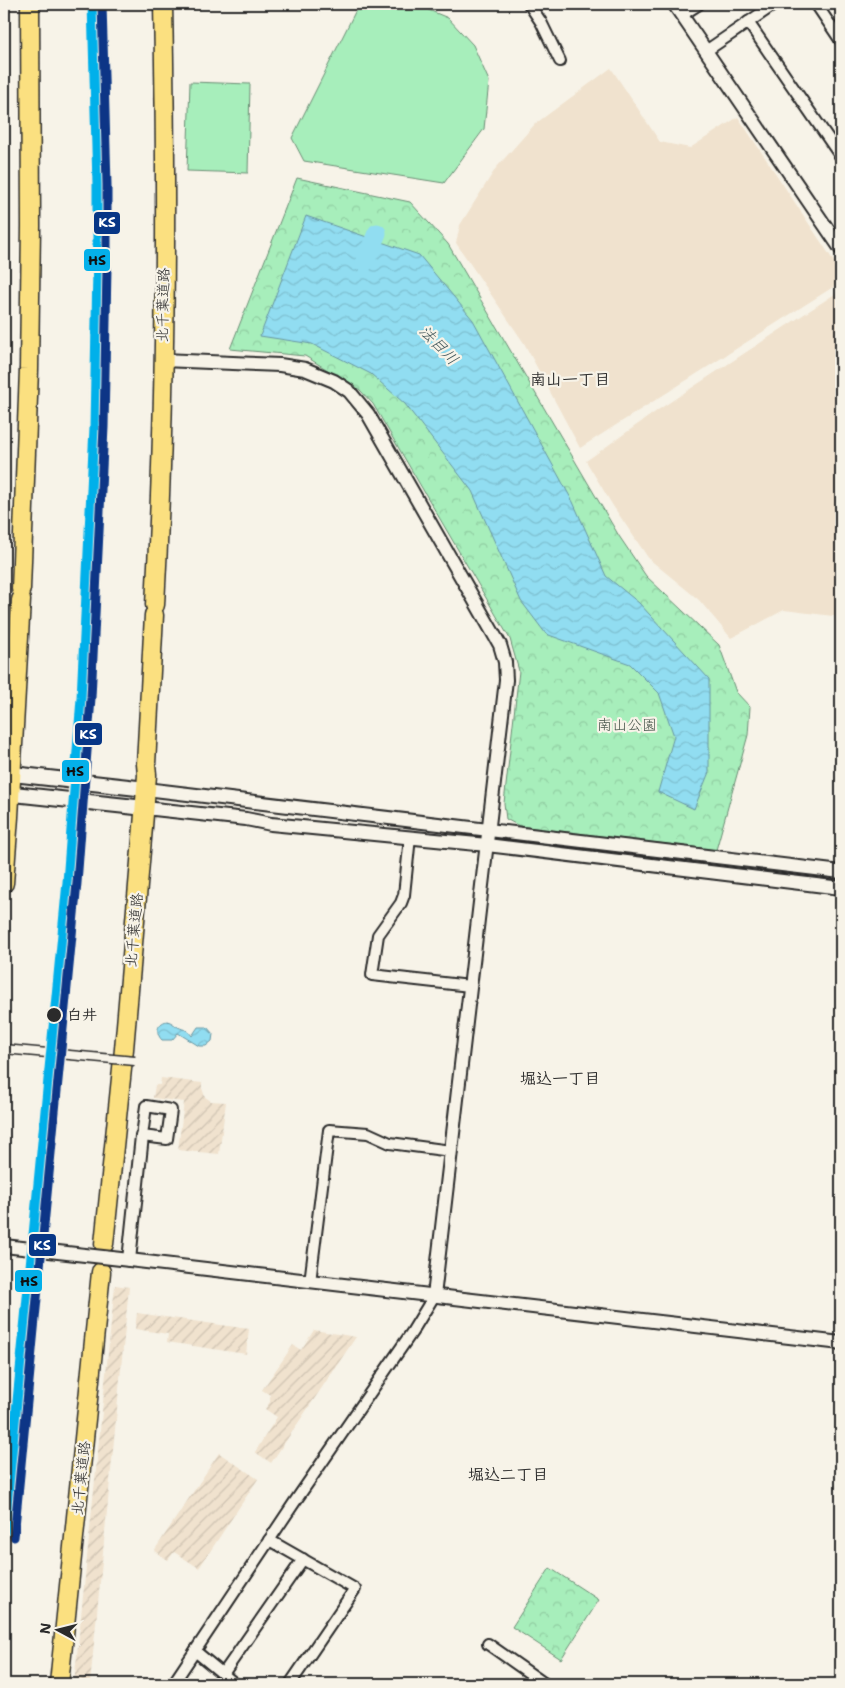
<svg xmlns="http://www.w3.org/2000/svg" width="845" height="1688" font-family="'Shantell Sans','Klee One',sans-serif">
<defs>
<pattern id="industrial-furrows" width="10" height="10" patternUnits="userSpaceOnUse" patternTransform="scale(1.25)"><rect width="10" height="10" fill="#f0e2ce"/><path d="M-1 1l2-2M0 10L10 0M9 11l2-2" fill="none" stroke="#cec2b1"/></pattern>
<pattern id="wetland-marsh" width="20" height="14" patternUnits="userSpaceOnUse" patternTransform="scale(1.25)"><rect width="20" height="14" fill="#a7eebb"/><path d="M1 5h8M5 5V1M11 12h8M15 12V8" fill="none" stroke="#90cca1"/></pattern>
<pattern id="park-crowns" width="20" height="18" patternUnits="userSpaceOnUse" patternTransform="scale(1.25)"><rect width="20" height="18" fill="#a7eebb"/><path d="M2 6a3 3 0 1 1 6 0M12 15a3 3 0 1 1 6 0" fill="none" stroke="#90cca1"/></pattern>
<pattern id="water-waves" width="16" height="10" patternUnits="userSpaceOnUse" patternTransform="scale(1.25)"><rect width="16" height="10" fill="#91ddf1"/><path d="M0 5q4-4 8 0t8 0" fill="none" stroke="#7dbecf"/></pattern>
</defs>
<rect width="100%" height="100%" fill="#f7f3e8"/>
<filter id="ink" filterUnits="userSpaceOnUse"><feTurbulence type="fractalNoise" baseFrequency=".02" numOctaves="2"/><feDisplacementMap in="SourceGraphic" scale="10" xChannelSelector="R" yChannelSelector="G"/><feConvolveMatrix kernelMatrix="1 2 1 2 8 2 1 2 1" color-interpolation-filters="sRGB"/></filter>
<g filter="url(#ink)">
<g fill="#f0e2ce">
<polygon points="611,68 660,142 690,148 738,117 841,272 841,282 580,448 524,343 456,243 460,225 496,168 535,124"/>
<polygon points="841,290 841,617 784,610 731,638 699,600 649,559 613,506 586,461 658,410"/>
</g>
<g fill="url(#industrial-furrows)">
<polygon points="161,1078 202,1083 202,1088 205,1097 211,1101 226,1102 219,1154 178,1150 184,1102 153,1098 155,1085 160,1085"/>
<polygon points="115,1285 129,1287 90,1684 74,1684"/>
<polygon points="137,1313 249,1329 246,1354 167,1342 168,1334 135,1329"/>
<polygon points="314,1330 356,1337 271,1463 255,1452 277,1417 265,1409 270,1402 270,1395 262,1390 293,1345 301,1350"/>
<polygon points="219,1453 258,1479 199,1568 174,1552 168,1560 154,1551"/>
</g>
<polygon fill="url(#wetland-marsh)" stroke="#698c73" points="4,251 9,251 8,329 4,389"/>
<g fill="url(#park-crowns)" stroke="#698c73">
<polygon points="297,178 410,202 448,244 619,536 646,576 719,645 736,692 750,707 748,735 716,850 519,826 506,819 504,803 519,671 510,639 373,404 360,390 305,356 230,349"/>
<polygon points="550,1568 599,1600 561,1659 512,1627"/>
</g>
<g fill="#a7eebb" stroke="#698c73">
<polygon points="359,4 414,4 448,18 473,45 489,81 484,129 444,183 304,161 292,138"/>
<polygon points="190,82 250,84 248,173 187,171"/>
</g>
<g fill="url(#water-waves)" stroke="#6896a2">
<polygon points="306,216 419,255 473,320 573,502 606,576 639,603 709,679 709,772 694,809 658,792 674,736 659,693 630,664 546,634 521,601 472,491 405,404 371,374 312,344 260,336"/>
<path d="M167 1021C172 1022 174 1025 178 1027 186 1031 186 1028 192 1036L198 1027H207L213 1034 212 1041 206 1046H199L178 1033 172 1040H162C155 1033 157 1023 167 1021Z"/>
</g>
<g fill="none" stroke-linecap="round" stroke-linejoin="round">
<polyline stroke="#91ddf1" stroke-width="19" points="365,262 377,233"/>
<g stroke="#2b2b2b" stroke-width="14">
<g id="minor">
<polyline points="529,4 541,22 560,61"/>
<polyline points="816,4 841,41"/>
<polyline points="682,15 699,4"/>
<polyline points="748,22 841,157"/>
<polyline points="706,51 775,4"/>
<polyline points="410,837 404,895 401,903 378,935 372,975 470,986"/>
<polygon points="146,1106 171,1110 167,1139 142,1136"/>
<polyline points="310,1282 329,1130 368,1133 390,1143 451,1151"/>
<polyline points="269,1540 355,1589 290,1684"/>
<polyline points="488,1644 545,1684"/>
<polyline points="195,1651 235,1684"/>
<polyline points="223,1674 303,1559"/>
<polyline points="173,1684 294,1503 412,1332 434,1296"/>
</g>
</g>
<g stroke="#2b2b2b" stroke-width="16">
<g id="tertiary">
<polyline points="674,4 841,249"/>
<polyline points="163,360 280,365 305,369 334,381 349,391 368,414 500,645 505,662 506,680 434,1296"/>
<polyline points="146,789 841,872"/>
<polyline points="145,808 246,819 271,824 487,845 841,888"/>
<polyline points="112,1258 841,1343"/>
<polyline points="129,1260 142,1136"/>
</g>
</g>
<g stroke="#2b2b2b" stroke-width="18">
<g id="secondary">
<polyline points="4,773 146,789"/>
<polyline points="4,793 145,808"/>
</g>
</g>
<g stroke="#2b2b2b" stroke-width="21">
<g id="trunk">
<polyline points="21,589 29,369 31,226 30,4"/>
<path d="M155 605C166 405 167 204 163 4"/>
<polyline points="4,883 9,817 21,600"/>
<polyline points="104,1244 124,1049 143,827 147,775 146,764 154,615"/>
<polyline points="59,1684 101,1272"/>
</g>
</g>
<use href="#minor" stroke="#f7f3e8" stroke-width="10"/>
<use href="#tertiary" stroke="#f7f3e8" stroke-width="12"/>
<use href="#secondary" stroke="#f7f3e8" stroke-width="14"/>
<use href="#trunk" stroke="#fbe080" stroke-width="18"/>
<g stroke="#2b2b2b" stroke-width="11" stroke-linecap="butt">
<polyline id="pedestrian-bridge" points="4,1049 135,1061"/>
</g>
<g stroke="#2b2b2b" stroke-width="16" stroke-linecap="butt">
<polyline id="tertiary-bridge" points="4,1246 112,1258"/>
</g>
<use href="#pedestrian-bridge" stroke="#f7f3e8" stroke-width="8"/>
<use href="#tertiary-bridge" stroke="#f7f3e8" stroke-width="12"/>
<g stroke="#f7f3e8" stroke-width="12">
<polyline id="rail-1" points="4,1536 67,882 81,698 94,427 97,267 97,185 92,4"/>
</g>
<g stroke="#f7f3e8" stroke-width="12">
<polyline id="rail-2" points="14,1537 77,883 91,698 104,427 107,267 107,185 102,4"/>
</g>
<use href="#rail-1" stroke="#04b0ea" stroke-width="9"/>
<use href="#rail-2" stroke="#073686" stroke-width="9"/>
</g>
</g>
<circle fill="#2b2b2b" stroke="#f7f3e8" stroke-width="2" cx="54" cy="1015" r="8"/>
<g text-anchor="middle" dominant-baseline="central" stroke-width="4.5" stroke-linejoin="round" paint-order="stroke">
<g font-size="15" fill="#2b2b2b" stroke="#f7f3e8">
<text transform="translate(163 305) rotate(-89)">北千葉道路</text>
<text transform="translate(134 930) rotate(-85)">北千葉道路</text>
<text transform="translate(81 1478) rotate(-84)">北千葉道路</text>
</g>
<g font-size="15" fill="#445248" stroke="#f7f3e8">
<text x="627" y="725">南山公園</text>
</g>
<g font-size="15" font-weight="bold" fill="#2b2b2b" stroke="#f7f3e8" text-anchor="start">
<text x="67" y="1015">白井</text>
</g>
<g font-size="16" font-style="italic" fill="#44585c" stroke="#f7f3e8">
<text transform="translate(439 345) rotate(46)">法目川</text>
</g>
<g font-size="16" font-weight="bold" fill="#2b2b2b" stroke="#f7f3e8">
<text x="570" y="379">南山一丁目</text>
<text x="560" y="1078">堀込一丁目</text>
<text x="508" y="1474">堀込二丁目</text>
</g>
</g>
<g stroke="#f7f3e8" stroke-width="2">
<rect x="93" y="211" width="28" height="24" rx="5" fill="#073686"/>
<rect x="83" y="248" width="28" height="24" rx="5" fill="#04b0ea"/>
<rect x="74" y="722" width="29" height="24" rx="5" fill="#073686"/>
<rect x="61" y="759" width="29" height="24" rx="5" fill="#04b0ea"/>
<rect x="28" y="1233" width="29" height="24" rx="5" fill="#073686"/>
<rect x="14" y="1269" width="29" height="24" rx="5" fill="#04b0ea"/>
</g>
<g font-size="14" text-anchor="middle" font-weight="bold" fill="#fff">
<text x="107" y="227">KS</text>
<text x="88" y="739">KS</text>
<text x="42" y="1250">KS</text>
</g>
<g font-size="14" text-anchor="middle" font-weight="bold" fill="#111">
<text x="97" y="265">HS</text>
<text x="75" y="776">HS</text>
<text x="29" y="1286">HS</text>
</g>
<rect width="845" height="1688" fill="none" stroke="#f7f3e8" stroke-width="20"/>
<rect x="10" y="10" width="825" height="1668" fill="none" stroke="#2b2b2b" stroke-width="2" filter="url(#ink)"/>
<g transform="translate(58 1630) rotate(277)" stroke="#f7f3e8" stroke-width="4" paint-order="stroke">
<path d="M0-4L9 19L0 12L-9 19Z" fill="#2b2b2b"/>
<text y="-8" font-size="14" font-weight="bold" text-anchor="middle" fill="#2b2b2b">N</text>
</g>
</svg>
